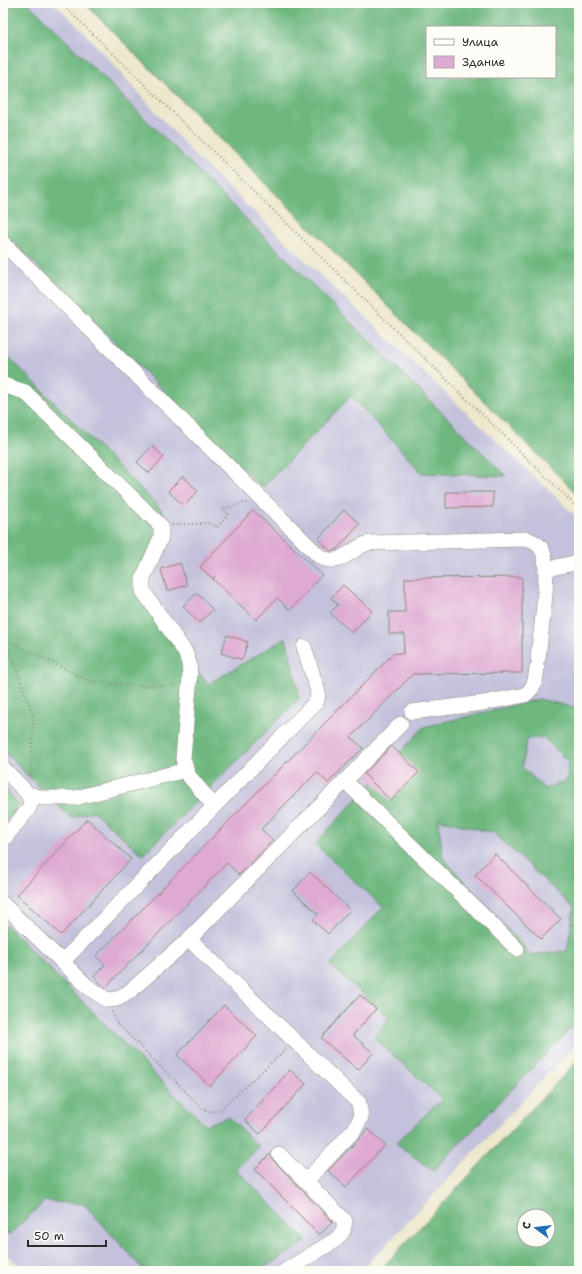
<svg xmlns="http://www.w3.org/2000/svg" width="582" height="1274" font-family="'Shantell Sans',sans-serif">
<rect width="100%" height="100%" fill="#fdfcf7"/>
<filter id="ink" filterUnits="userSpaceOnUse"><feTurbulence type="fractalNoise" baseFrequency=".025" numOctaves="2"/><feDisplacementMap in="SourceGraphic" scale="8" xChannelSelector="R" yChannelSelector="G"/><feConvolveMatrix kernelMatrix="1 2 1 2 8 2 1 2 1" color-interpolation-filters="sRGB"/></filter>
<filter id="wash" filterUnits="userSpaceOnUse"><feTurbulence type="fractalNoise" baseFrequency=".012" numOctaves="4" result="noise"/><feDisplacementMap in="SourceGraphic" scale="16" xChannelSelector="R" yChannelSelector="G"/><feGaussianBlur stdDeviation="0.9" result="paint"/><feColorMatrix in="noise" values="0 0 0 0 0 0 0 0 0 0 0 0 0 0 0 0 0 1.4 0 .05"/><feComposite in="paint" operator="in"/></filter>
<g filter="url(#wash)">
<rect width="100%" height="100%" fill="#ede7cb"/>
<polygon fill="#c3c1db" points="3,3 54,3 85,33 198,159 579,519 579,1041 361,1271 25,1271 3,1251"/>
<g fill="#6eb880" stroke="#4c7256" fill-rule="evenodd">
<polygon points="3,3 28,3 506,476 422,473 351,396 262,488 3,232"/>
<path d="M84 3H579V496ZM427 27H555V77H427Z"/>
<polygon points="3,351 163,511 136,593 208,684 286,638 300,698 143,855 93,811 71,818 3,751"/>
<path d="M539 699 579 709V1020L433 1171 396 1143 442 1099 374 1038 389 1017 330 965 383 907 315 844 424 727ZM543 737 568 762 567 780 545 789 522 767 527 739ZM438 819 494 833 574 908 567 951 531 955 443 858Z"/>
<polygon points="6,789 19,806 3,824 3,791"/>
<polygon points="3,922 205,1125 229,1117 259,1147 236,1169 307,1241 259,1271 145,1271 84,1204 45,1201 9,1235 3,1230"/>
<path d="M579 1059V1271H379ZM524 1216H548V1240H524Z"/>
</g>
<g id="blocks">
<g fill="#dea9d2">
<polygon points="152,446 164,457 149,473 137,462"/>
<polygon points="183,476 198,491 184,506 168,491"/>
<polygon points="446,492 493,492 493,507 446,508"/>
<polygon points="253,510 322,575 290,610 277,598 256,620 213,579 215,577 212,578 200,567"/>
<polygon points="344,510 360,524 336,550 331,551 318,539"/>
<polygon points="180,563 187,585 167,591 161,569"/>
<polygon points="522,577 522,673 413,674 351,737 363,748 328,783 317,772 261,829 273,840 239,875 227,863 105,988 94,976 105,965 96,956 394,653 403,654 405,634 389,634 389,612 405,612 405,578"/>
<polygon points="343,585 372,611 352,633 330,613 338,605 331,598"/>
<polygon points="197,593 213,610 199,623 183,606"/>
<polygon points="227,635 248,642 242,660 221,653"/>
<polygon points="392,746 419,772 391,801 364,774"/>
<polygon points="87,819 131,859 61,935 17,895"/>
<polygon points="495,854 561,919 541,939 475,875"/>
<polygon points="310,872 350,910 328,934 313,920 318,914 293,891"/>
<polygon points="360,995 376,1009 353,1035 373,1053 358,1070 321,1038"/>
<polygon points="224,1005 257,1036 210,1086 177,1055"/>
<polygon points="290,1070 306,1084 260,1134 245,1120"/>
<polygon points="368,1129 385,1145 346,1187 328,1171"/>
<polygon points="270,1154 273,1160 333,1222 319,1235 255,1169"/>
</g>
</g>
</g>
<g filter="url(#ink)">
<use href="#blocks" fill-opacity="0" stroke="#8c897b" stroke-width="1"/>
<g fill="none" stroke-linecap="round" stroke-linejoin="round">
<g stroke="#8c897b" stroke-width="16">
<g id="minor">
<path d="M3 243 319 556C341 569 349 548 369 543L527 539C534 542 540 544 543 552 551 568 540 637 538 658"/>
<polyline points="3,385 25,392 161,526 161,537 143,578 143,591 185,652 189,663 190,674 183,759 188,775 214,806"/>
<polyline points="547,569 579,562"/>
<polyline points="412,712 483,703 525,695 532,688 535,681 537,668"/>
<polyline points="3,768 28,794 43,798 75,798 186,770"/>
<polyline points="345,781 517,949"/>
<polyline points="3,840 28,810 31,803 28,794"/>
<polyline points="3,904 88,987 107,1000 117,999 129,992 189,939 359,1103 361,1117 355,1129 306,1181"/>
<polyline points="189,939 401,724"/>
<polyline points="62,962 317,701 318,692 304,647"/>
<polyline points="279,1154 345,1221 343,1231 337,1239 285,1271"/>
</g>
</g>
<g stroke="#8c897b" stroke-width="2" stroke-dasharray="1 3" stroke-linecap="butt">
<polyline points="61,3 579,509"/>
<polyline points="223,509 249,502"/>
<polyline points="172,525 211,523 217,528 228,514 223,509"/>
<polyline points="3,637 6,640 34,718 30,778"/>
<polyline points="6,640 92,682 146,686 177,685"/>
<polyline points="112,1012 116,1022 202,1108 211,1112 220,1110 286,1049"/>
</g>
<use href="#minor" stroke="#fff" stroke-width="15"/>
</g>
</g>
<rect width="582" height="1274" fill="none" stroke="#fdfcf7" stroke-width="16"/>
<rect x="426" y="26" width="130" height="52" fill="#fdfcf7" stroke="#a9a8a5"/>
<rect x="434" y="39" width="20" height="6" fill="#ffffff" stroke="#a9a8a5"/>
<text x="462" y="46" font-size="12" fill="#2b2b2b">Улица</text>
<rect x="434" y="56" width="20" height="12" fill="#dea9d2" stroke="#a9a8a5"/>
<text x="462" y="66" font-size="12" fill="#2b2b2b">Здание</text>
<g transform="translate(536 1228) rotate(285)"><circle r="19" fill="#fdfcf7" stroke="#a9a8a5"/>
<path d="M0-3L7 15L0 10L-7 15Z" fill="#1f6fb2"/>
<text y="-6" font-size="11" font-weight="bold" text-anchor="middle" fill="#2b2b2b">С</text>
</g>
<path d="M28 1240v6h78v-6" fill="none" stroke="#2b2b2b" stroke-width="2"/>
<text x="34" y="1240" font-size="12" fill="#2b2b2b" stroke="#fdfcf7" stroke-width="3" paint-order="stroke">50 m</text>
</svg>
